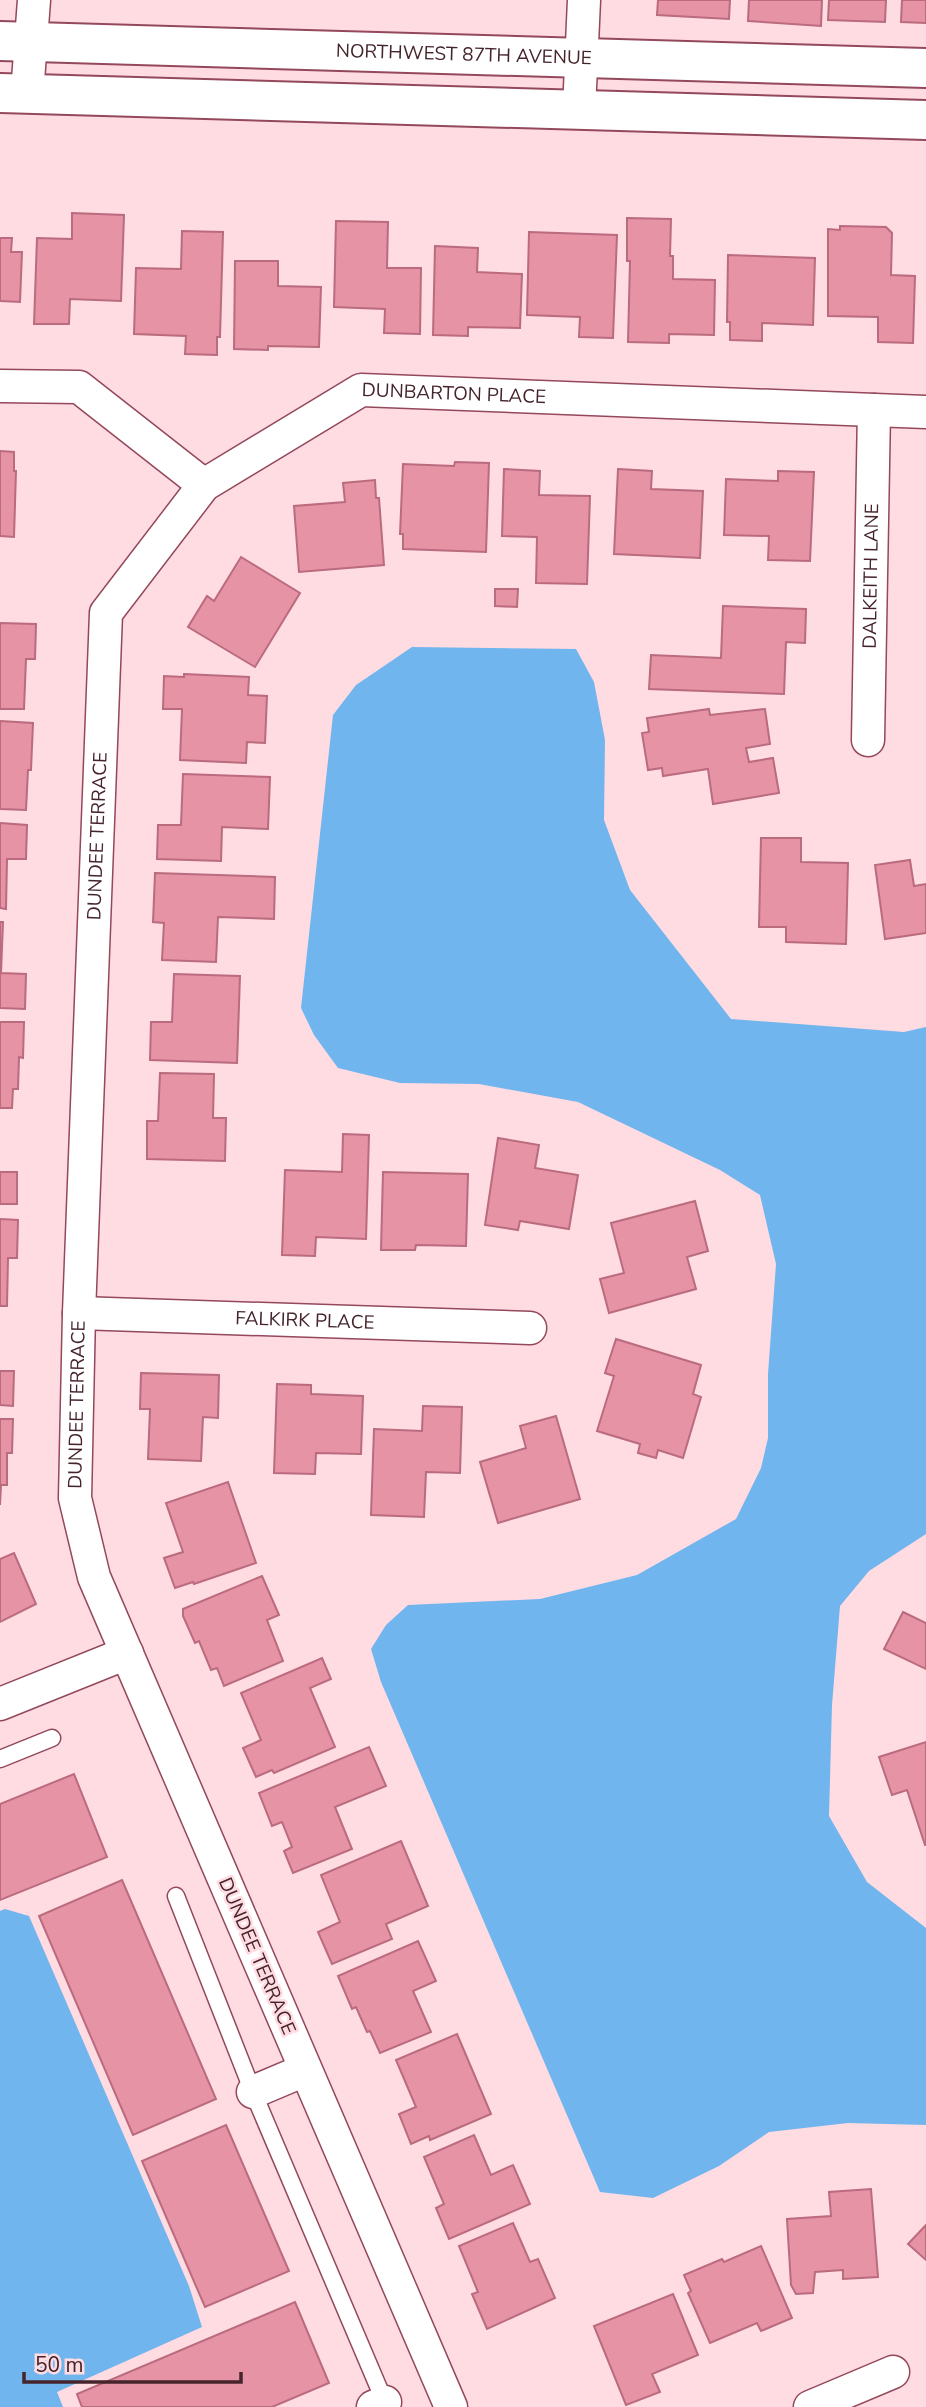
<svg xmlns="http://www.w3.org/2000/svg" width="926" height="2407" font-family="'Nunito Sans',sans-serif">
<rect width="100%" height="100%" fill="#ffdbe2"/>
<g fill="#70b5ee">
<polygon points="412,647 576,649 594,682 605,740 604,820 630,890 731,1019 904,1032 926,1027 926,1534 869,1571 840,1606 832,1705 829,1816 867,1882 926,1928 926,2125 848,2123 769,2132 719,2166 653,2198 600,2192 381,1682 371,1649 386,1625 408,1605 540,1599 637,1575 736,1519 761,1468 768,1438 768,1374 776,1264 760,1195 720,1170 578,1102 479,1084 400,1083 338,1068 314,1035 301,1008 333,715 356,685"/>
<polygon points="5,1909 29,1916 189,2286 202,2327 57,2392 63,2407 0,2407 0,1911"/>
</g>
<g fill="#e693a6" stroke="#ba6b7e" stroke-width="2">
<polygon points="658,0 730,0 729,19 657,15"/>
<polygon points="749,0 822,0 821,26 748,21"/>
<polygon points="829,0 886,0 885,22 828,20"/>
<polygon points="902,0 926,0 926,23 901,22"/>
<polygon points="72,213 124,215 121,301 70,299 69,324 34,324 37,238 72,239"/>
<polygon points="627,218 671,219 670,256 673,256 673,279 715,280 714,335 669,334 669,343 628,342 630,261 627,261"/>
<polygon points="336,221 388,222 387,268 421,268 420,334 384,333 385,309 334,307"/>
<polygon points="840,226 886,227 892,233 891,275 915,276 913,343 878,342 878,317 828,316 828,229 840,230"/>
<polygon points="182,231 223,232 220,337 217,337 217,355 185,354 186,336 134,334 136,268 181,269"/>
<polygon points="529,232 617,235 613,338 579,337 580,317 527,315"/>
<polygon points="0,238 12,238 11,252 22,252 20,302 0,301"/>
<polygon points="435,246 478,248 477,272 522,274 520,328 468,327 468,336 433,335"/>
<polygon points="728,255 815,258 813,325 762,323 762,341 730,340 730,322 727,322"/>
<polygon points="235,261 278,261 278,286 321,287 319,347 268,346 268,350 234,349"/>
<polygon points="0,451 14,452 14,471 16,471 14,537 0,536"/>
<polygon points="455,462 489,463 486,552 403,549 403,534 400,534 403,464 454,466"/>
<polygon points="504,469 540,471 539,495 590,496 587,584 536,583 537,537 502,536"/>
<polygon points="618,469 652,471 651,489 703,491 700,558 614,554"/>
<polygon points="778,471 814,472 810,561 768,560 769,536 724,535 726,479 778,481"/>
<polygon points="375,480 376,498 379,498 384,565 299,572 294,506 345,502 343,483"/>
<polygon points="241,557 300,593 255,667 188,627 207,596 214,601"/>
<polygon points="495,589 518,589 517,607 495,606"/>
<polygon points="723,606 806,609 805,643 786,642 784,694 649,689 651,655 721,658"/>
<polygon points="0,623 36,624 35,659 26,659 24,709 0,709"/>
<polygon points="184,674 249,677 248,695 267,696 265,743 247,742 246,763 180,760 182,709 163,709 164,676 184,677"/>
<polygon points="709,709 710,715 765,709 770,744 746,748 749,762 773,758 779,793 713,804 708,769 663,776 662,768 648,770 642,733 649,732 647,718"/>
<polygon points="0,721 33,723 31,770 28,770 26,810 0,809"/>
<polygon points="183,774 270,777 268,829 222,827 221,861 157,859 158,825 181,825"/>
<polygon points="0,823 27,825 26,859 7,859 6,909 0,908"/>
<polygon points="761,838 801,838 801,862 848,863 846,944 786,942 786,927 759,927"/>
<polygon points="910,860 914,886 926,884 926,933 885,939 875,865"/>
<polygon points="155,873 275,877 274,919 218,917 216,962 162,960 164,923 153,922"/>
<polygon points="0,922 3,922 1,973 26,974 25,1009 0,1008"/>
<polygon points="174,974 240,976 237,1063 150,1060 151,1022 172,1022"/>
<polygon points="0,1022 24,1022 23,1058 19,1057 18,1089 13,1089 12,1108 0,1108"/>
<polygon points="160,1073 214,1074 213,1118 226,1118 225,1161 147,1159 147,1121 158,1121"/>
<polygon points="343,1134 369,1135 366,1239 316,1237 315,1256 282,1255 285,1170 342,1172"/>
<polygon points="498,1138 539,1145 535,1168 578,1175 569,1229 520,1221 518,1230 485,1225"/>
<rect x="0" y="1172" width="17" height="32"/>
<polygon points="383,1172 468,1174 466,1246 416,1245 415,1250 381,1250"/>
<polygon points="695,1201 708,1251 687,1257 696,1289 609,1313 600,1279 624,1273 611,1223"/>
<polygon points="0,1219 18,1220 17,1258 8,1258 7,1306 0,1306"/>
<polygon points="616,1339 701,1365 693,1394 701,1397 683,1458 658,1450 656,1458 638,1453 640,1444 597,1431 614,1376 605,1373"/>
<polygon points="0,1371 14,1371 13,1406 0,1405"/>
<polygon points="141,1373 219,1375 218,1418 203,1417 201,1461 148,1459 150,1409 140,1409"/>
<polygon points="277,1384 311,1385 311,1394 363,1396 361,1454 316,1453 315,1474 274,1473"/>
<polygon points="423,1406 462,1407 460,1473 426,1472 424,1517 371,1515 374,1429 422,1431"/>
<polygon points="556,1416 580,1499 498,1523 480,1462 526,1448 520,1426"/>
<polygon points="0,1419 13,1419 12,1453 7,1453 7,1485 1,1485 0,1505"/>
<polygon points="228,1482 256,1563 194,1584 193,1582 175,1588 164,1558 183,1552 166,1503"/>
<polygon points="14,1553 36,1604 0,1622 0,1559"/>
<polygon points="262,1576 279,1615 267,1620 283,1661 224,1686 217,1668 211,1670 199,1641 195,1643 183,1616 183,1609"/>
<polygon points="903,1612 926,1623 926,1669 884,1649"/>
<polygon points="322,1658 331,1679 310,1688 335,1747 274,1773 272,1770 256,1777 243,1748 261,1740 241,1693"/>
<polygon points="926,1742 926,1845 925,1845 907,1790 892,1795 879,1757"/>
<polygon points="369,1747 386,1786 335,1807 352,1849 293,1873 284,1851 292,1847 282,1822 272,1826 259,1793"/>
<polygon points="74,1774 107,1857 0,1900 0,1804"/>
<polygon points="401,1841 428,1906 386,1924 392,1939 332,1964 318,1932 340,1922 321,1875"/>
<polygon points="122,1880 216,2099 133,2135 39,1916"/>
<polygon points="418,1941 436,1981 413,1991 431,2032 380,2053 370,2031 367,2032 356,2007 352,2009 338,1976"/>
<polygon points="457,2034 491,2114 430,2140 429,2136 411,2144 399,2114 416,2107 396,2060"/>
<polygon points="226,2125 289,2271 205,2307 142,2161"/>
<polygon points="474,2135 491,2175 513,2165 530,2204 449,2239 436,2208 444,2204 424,2157"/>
<polygon points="871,2189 878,2277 843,2279 843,2270 815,2272 813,2293 796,2294 791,2285 787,2219 831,2216 829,2192"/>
<polygon points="513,2223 530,2262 538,2259 555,2298 487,2329 472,2294 478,2292 459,2246"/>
<polygon points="926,2225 926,2260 908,2244"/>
<polygon points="761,2246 792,2318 761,2331 757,2323 710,2343 688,2293 691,2291 684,2275 722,2259 724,2262"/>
<polygon points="673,2294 698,2355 652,2374 660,2392 626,2405 594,2326"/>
<polygon points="295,2302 329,2383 272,2407 82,2407 77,2394"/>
</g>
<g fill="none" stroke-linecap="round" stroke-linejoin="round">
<g stroke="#93485c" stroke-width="19">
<g id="service">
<polyline points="0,1759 52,1738"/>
<polyline points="176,1896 253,2092 386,2405"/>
</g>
</g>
<g stroke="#93485c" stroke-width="35">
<g id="minor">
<polyline points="27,94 34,0"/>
<polyline points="579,110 584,0"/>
<polyline points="0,386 79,387 204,485"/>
<path id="s1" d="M868 740 874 410"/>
<path id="s2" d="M79 1313 530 1328"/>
<polyline points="0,1704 127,1653"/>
<polyline points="253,2092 305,2070"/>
<polyline points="373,2407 385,2402"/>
<path id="s3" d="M451 2407 94 1577 75 1498 79 1313 106 613 204 485 361 390 926 412"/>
<polyline points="810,2407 893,2372"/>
</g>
</g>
<g stroke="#93485c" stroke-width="42">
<g id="secondary">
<path id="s4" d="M0 41 926 68"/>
<polyline points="0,93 926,120"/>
</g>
</g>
<use href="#service" stroke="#fff" stroke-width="16"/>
<use href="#minor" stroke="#fff" stroke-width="32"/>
<use href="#secondary" stroke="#fff" stroke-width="38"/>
</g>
<g text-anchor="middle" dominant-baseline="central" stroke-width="5" stroke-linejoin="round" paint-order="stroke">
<g font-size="19" fill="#45242c" stroke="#ffdbe2">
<text stroke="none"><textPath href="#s4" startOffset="464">NORTHWEST 87TH AVENUE</textPath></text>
<text stroke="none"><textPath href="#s3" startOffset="2308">DUNBARTON PLACE</textPath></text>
<text stroke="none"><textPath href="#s1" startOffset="164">DALKEITH LANE</textPath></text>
<text stroke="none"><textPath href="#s3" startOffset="1647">DUNDEE TERRACE</textPath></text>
<text stroke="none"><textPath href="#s2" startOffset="226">FALKIRK PLACE</textPath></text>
<text stroke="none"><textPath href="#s3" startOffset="1078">DUNDEE TERRACE</textPath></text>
<text transform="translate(257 1956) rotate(67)">DUNDEE TERRACE</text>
</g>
</g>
<path d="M24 2372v10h217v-10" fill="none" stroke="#45242c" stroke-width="3.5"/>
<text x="35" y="2372" font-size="21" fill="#45242c" stroke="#ffdbe2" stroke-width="5" paint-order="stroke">50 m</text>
</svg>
